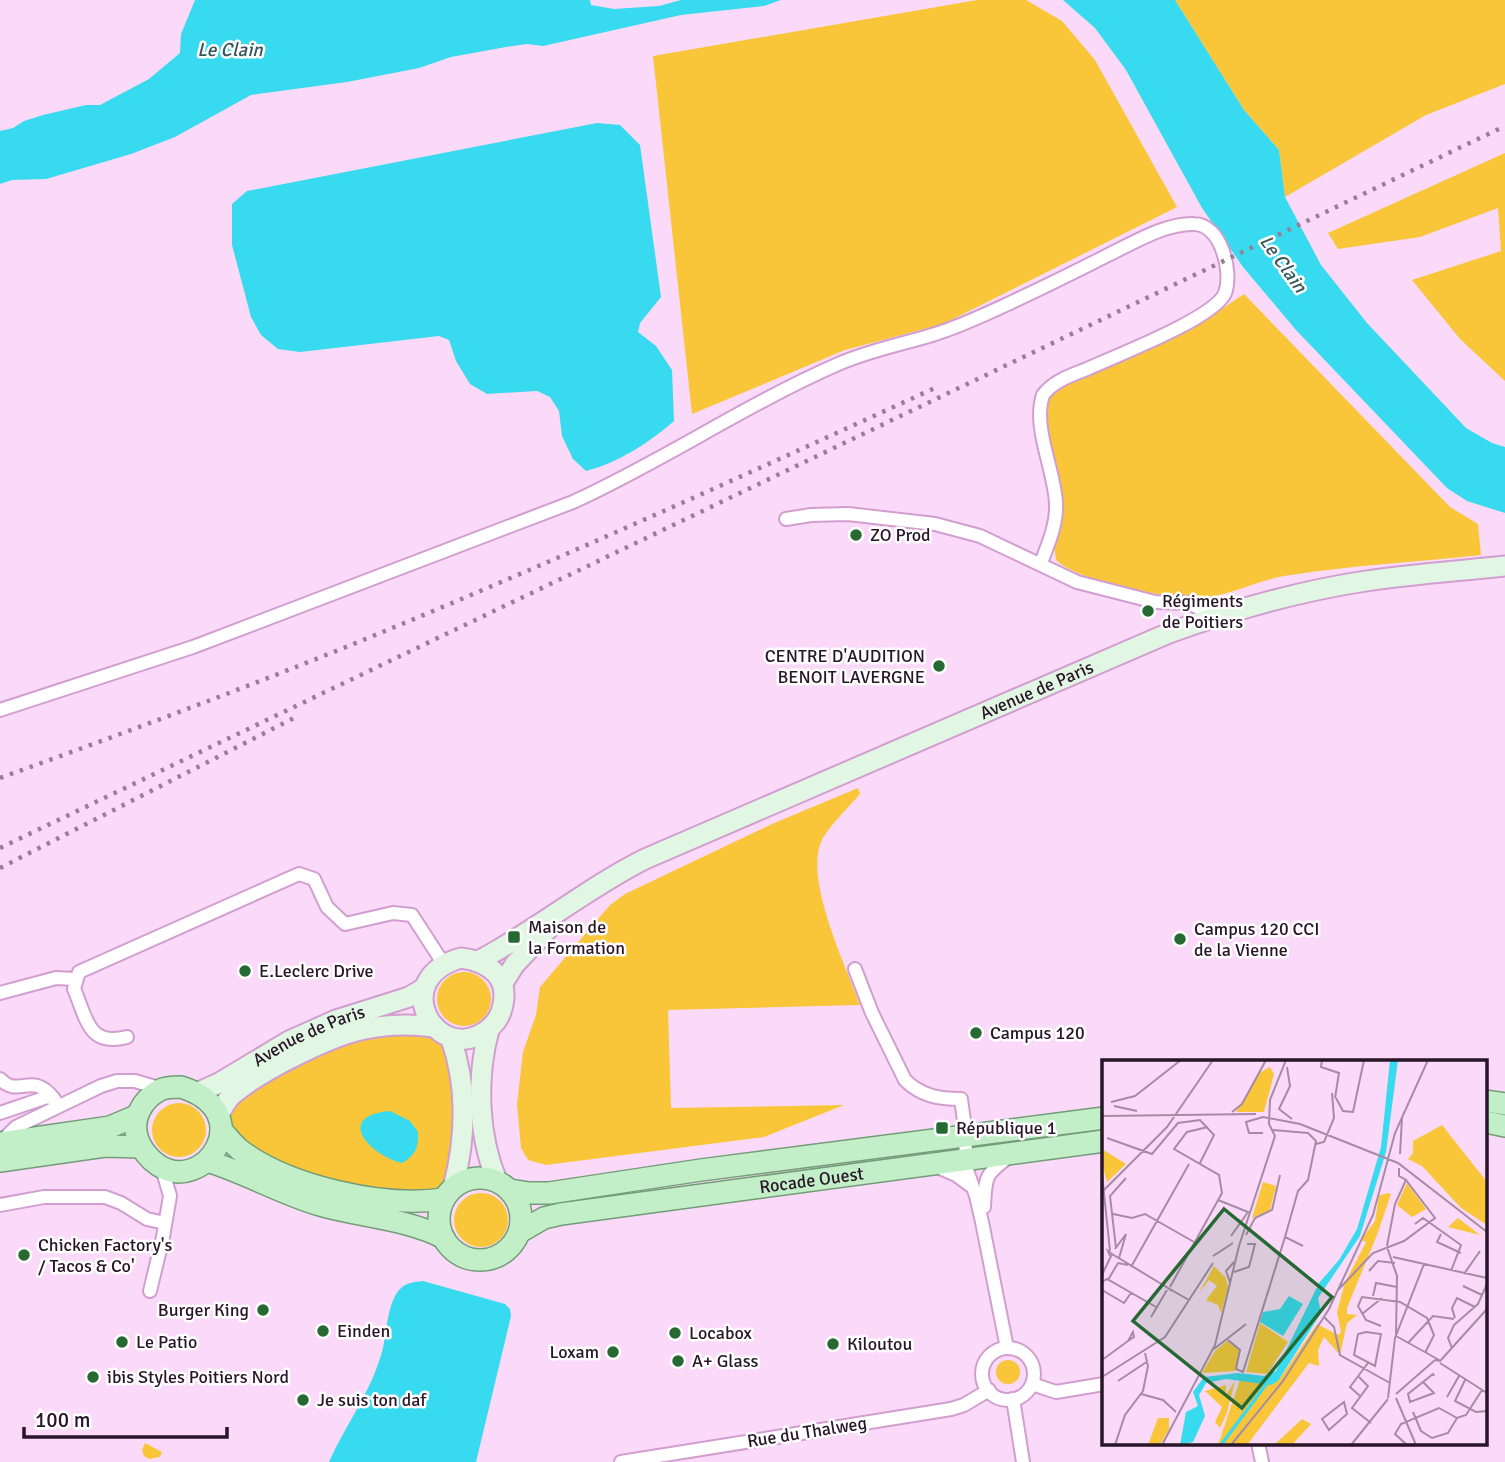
<svg xmlns="http://www.w3.org/2000/svg" width="1505" height="1462" font-family="Signika,sans-serif">
<rect width="100%" height="100%" fill="#fbdaf9"/>
<g fill="#f9c639">
<polygon points="977,0 1026,0 1062,21 1095,60 1177,207 943,324 845,350 692,414 653,56"/>
<polygon points="1175,0 1505,0 1505,84 1426,115 1285,197 1279,150 1244,110"/>
<polygon points="1505,153 1505,381 1460,339 1412,280 1501,251 1498,208 1420,237 1338,249 1328,233"/>
<path d="M1244 294 1450 507 1478 524 1481 555C1418 562 1354 565 1291 575 1264 578 1240 591 1214 596 1181 603 1080 583 1056 560L1054 545 1063 507 1045 412 1048 399 1059 387 1204 321Z"/>
<path d="M858 788 860 794C849 807 829 826 822 840 803 878 846 966 860 1005L668 1010 671 1108 844 1105 764 1137 546 1165 528 1160 521 1148 517 1104 523 1052 536 1015 540 987 610 905 625 894 772 824Z"/>
<circle cx="464" cy="999" r="27"/>
<polygon points="425,1032 443,1043 456,1091 451,1176 440,1188 428,1195 370,1192 299,1170 254,1150 233,1132 229,1122 231,1111 236,1101 310,1058 364,1036"/>
<circle cx="179" cy="1130" r="27"/>
<circle cx="481" cy="1220" r="27"/>
<circle cx="1008" cy="1372" r="12"/>
<polygon points="145,1443 162,1452 160,1457 149,1459 144,1456 142,1450"/>
</g>
<g fill="#37daee">
<polygon points="195,0 590,0 591,5 614,9 659,6 681,0 781,0 764,6 681,15 543,46 527,44 506,47 451,57 419,68 347,82 251,95 175,137 131,154 46,179 12,180 0,184 0,131 13,128 24,121 43,115 86,105 100,105 149,79 180,53 181,34"/>
<polygon points="1063,0 1175,0 1244,110 1279,150 1285,197 1321,265 1367,323 1466,428 1492,443 1505,447 1505,513 1467,501 1447,488 1296,330 1243,267 1202,208 1126,70 1095,28"/>
<path d="M597 123 620 125 640 145 661 297 640 323 638 332 656 346 672 370 674 421C650 442 618 463 586 471L573 459 562 436 559 411 550 397 537 391 487 394 470 384 456 361 449 340 439 336 300 352 278 349 261 335 251 317 232 245V204L247 191Z"/>
<path d="M390 1111 410 1121 418 1132C419 1147 415 1156 402 1163 369 1155 334 1116 390 1111Z"/>
<path d="M423 1281 505 1304 510 1309 511 1316 476 1462H329C346 1424 373 1389 383 1348 387 1331 387 1305 399 1290 405 1283 413 1282 423 1281Z"/>
</g>
<g fill="none" stroke-linecap="round" stroke-linejoin="round">
<g stroke="#d29ed0" stroke-width="16">
<g id="minor">
<polyline points="786,519 811,515 848,514 935,524 980,536 1077,582 1155,602 1190,603 1200,609 1208,619"/>
<path d="M0 710 193 647 573 502C663 461 745 405 836 365 867 351 899 345 932 335 959 327 984 315 1010 303 1044 287 1077 271 1110 254 1135 242 1166 223 1194 224 1221 224 1233 272 1225 293 1215 318 1115 356 1087 369 1072 375 1053 381 1043 395 1032 427 1055 471 1056 504 1057 525 1048 544 1041 563"/>
<path d="M855 969 872 1013 905 1080C921 1096 939 1099 961 1099L966 1135 965 1164 976 1196 982 1222 1007 1348"/>
<polyline points="0,993 56,978 75,979"/>
<path d="M127 1037C88 1047 87 1019 74 989L79 972 299 874 314 879 327 907 345 924 393 913 412 915 443 963"/>
<path d="M0 1079C19 1099 32 1070 54 1099"/>
<polyline points="0,1113 47,1097 54,1099 58,1106"/>
<polyline points="1,1142 16,1127 101,1086 117,1081 135,1081 162,1089"/>
<polyline points="935,1166 956,1175 971,1186"/>
<polyline points="0,1205 44,1197 105,1197 121,1203 147,1219 165,1223"/>
<path d="M984 1207C986 1177 983 1176 1010 1156"/>
<polyline points="150,1291 163,1237 170,1196 162,1168"/>
<circle cx="1008" cy="1374" r="26"/>
<polyline points="1032,1384 1056,1392 1104,1384"/>
<polyline points="1013,1399 1023,1462"/>
<polyline points="1258,1443 1262,1462"/>
<polyline points="621,1462 951,1409 964,1405 989,1390"/>
</g>
</g>
<g stroke="#d29ed0" stroke-width="23">
<g id="secondary">
<path d="M461 958C491 962 512 979 501 1012 497 1023 489 1030 479 1035 432 1058 390 978 461 958Z"/>
<path id="s1" d="M480 960C537 930 587 888 645 859L1169 633C1233 610 1299 591 1366 581 1412 574 1459 571 1505 566"/>
<polyline points="503,983 515,964 548,929"/>
<path d="M489 1030C476 1078 478 1135 497 1181"/>
<path d="M451 1039C468 1088 466 1138 453 1188"/>
<path id="s2" d="M199 1092 219 1083 289 1041 336 1020 409 997 424 988"/>
<path d="M219 1114C223 1108 226 1101 231 1096 258 1072 330 1036 365 1029 388 1024 412 1024 435 1027"/>
</g>
</g>
<g stroke="#739c78" stroke-width="24">
<g id="primary">
<path d="M181 1087C261 1112 204 1196 158 1165 148 1158 142 1150 138 1140 131 1120 141 1100 160 1090 166 1087 175 1087 181 1087Z"/>
<polyline points="1486,1101 1505,1104"/>
<polyline points="1486,1122 1505,1126"/>
<path d="M221 1130C227 1136 233 1144 240 1150 289 1187 384 1208 444 1199"/>
<polyline points="0,1143 110,1127 136,1116"/>
<polyline points="0,1161 105,1146 141,1147"/>
<path d="M207 1161C247 1173 283 1195 323 1206 363 1217 407 1219 444 1238"/>
<circle cx="480" cy="1219" r="41"/>
<polyline points="510,1190 529,1193 549,1193 701,1170 1104,1118"/>
<path id="s3" d="M520 1232 544 1218 561 1214 1104 1141"/>
</g>
</g>
<use href="#minor" stroke="#fff" stroke-width="12"/>
<use href="#secondary" stroke="#e1f7e3" stroke-width="19"/>
<use href="#primary" stroke="#c3efc8" stroke-width="21"/>
<g stroke="#997e98" stroke-width="4.5" stroke-dasharray="3.5 7" stroke-linecap="butt">
<path d="M0 778C116 736 232 693 346 647 545 566 741 477 937 387"/>
<polyline points="0,848 1505,126"/>
<polyline points="0,868 294,718"/>
</g>
</g>
<g fill="#266933" stroke="#fff" stroke-width="2.5">
<circle cx="856" cy="535" r="7"/>
<circle cx="1148" cy="611" r="7"/>
<circle cx="939" cy="666" r="7"/>
<rect x="507" y="930" width="14" height="14" rx="3.5"/>
<circle cx="1180" cy="939" r="7"/>
<circle cx="245" cy="971" r="7"/>
<circle cx="976" cy="1033" r="7"/>
<rect x="935" y="1121" width="14" height="14" rx="3.5"/>
<circle cx="24" cy="1255" r="7"/>
<circle cx="263" cy="1310" r="7"/>
<circle cx="323" cy="1331" r="7"/>
<circle cx="675" cy="1333" r="7"/>
<circle cx="122" cy="1342" r="7"/>
<circle cx="833" cy="1344" r="7"/>
<circle cx="613" cy="1352" r="7"/>
<circle cx="678" cy="1361" r="7"/>
<circle cx="93" cy="1377" r="7"/>
<circle cx="303" cy="1400" r="7"/>
</g>
<g text-anchor="middle" dominant-baseline="central" stroke-width="5" stroke-linejoin="round" paint-order="stroke">
<g font-size="18" fill="#281528" stroke="#fff" text-anchor="start">
<text x="870" y="535">ZO Prod</text>
<text x="1162" y="601">Régiments<tspan x="1162" dy="21">de Poitiers</tspan></text>
<text x="925" y="656" text-anchor="end">CENTRE D'AUDITION<tspan x="925" dy="21">BENOIT LAVERGNE</tspan></text>
<text x="528" y="927">Maison de<tspan x="528" dy="21">la Formation</tspan></text>
<text x="1194" y="929">Campus 120 CCI<tspan x="1194" dy="21">de la Vienne</tspan></text>
<text x="259" y="971">E.Leclerc Drive</text>
<text x="990" y="1033">Campus 120</text>
<text x="956" y="1128">République 1</text>
<text x="38" y="1245">Chicken Factory's<tspan x="38" dy="21">/ Tacos &amp; Co'</tspan></text>
<text x="249" y="1310" text-anchor="end">Burger King</text>
<text x="337" y="1331">Einden</text>
<text x="689" y="1333">Locabox</text>
<text x="136" y="1342">Le Patio</text>
<text x="847" y="1344">Kiloutou</text>
<text x="599" y="1352" text-anchor="end">Loxam</text>
<text x="692" y="1361">A+ Glass</text>
<text x="107" y="1377">ibis Styles Poitiers Nord</text>
<text x="317" y="1400">Je suis ton daf</text>
</g>
<g font-size="18" fill="#281528" stroke="#fff">
<text stroke="none"><textPath href="#s1" startOffset="620">Avenue de Paris</textPath></text>
<text stroke="none"><textPath href="#s2" startOffset="124">Avenue de Paris</textPath></text>
<text stroke="none"><textPath href="#s3" startOffset="298">Rocade Ouest</textPath></text>
<text transform="translate(807 1432) rotate(-9)">Rue du Thalweg</text>
</g>
<g font-size="19" font-style="italic" fill="#36565b" stroke="#fff">
<text x="230" y="50">Le Clain</text>
<text transform="translate(1283 264) rotate(54)">Le Clain</text>
</g>
</g>
<g transform="translate(1102 1060)">
<rect width="385" height="385" fill="#fbdaf9"/>
<path d="M168 7 172 14 162 52H134L157 13ZM340 65 385 122V165L359 148 320 106 306 99 311 93V81ZM0 89 24 104 5 122 1 107ZM161 122 174 126 168 150 150 158ZM305 123 324 149 310 157 295 145ZM285 133 289 134 275 175 245 248V254L255 255 245 263 238 295 222 277 216 290 217 306 207 303 145 385H116L138 320 176 321 215 264 236 275 239 272 235 252 243 223 264 182 259 180 273 161 277 136ZM356 158 378 175 346 167ZM112 206 124 218 126 228 119 253 116 245 104 240 115 226 107 220 97 233ZM158 263 186 282 165 314 144 312ZM125 281 137 290 133 311 100 313 113 291ZM133 321 125 353 118 368 113 362 120 347 103 331 124 325V335ZM56 358H67V369L58 385H46ZM200 359 209 364 190 385H172Z" fill="#f9c639"/>
<path d="M288 0H296L284 92 258 176 216 238 219 253 176 321 169 325 124 319 104 323 97 335 103 356 91 382 78 385 84 352 96 346 91 332 102 317 136 313 162 316 174 311 217 223 237 200 255 169 279 87ZM187 236 201 244 181 276 158 262 161 252 178 249Z" fill="#37daee"/>
<path fill="none" stroke="#37daee" stroke-width="3.5" d="M119 385 168 319"/>
<path fill="none" stroke="#a78ba5" stroke-width="2" d="M220 0 219 7 237 13 233 38M185 7 188 26 177 49 190 59M234 38 241 51 251 52 262 0M9 42 33 36 79 0M12 46 35 51M130 52 140 44 164 0M0 56 154 54M171 70 206 73 214 81 206 120 196 131 183 177 201 186M161 73H147L144 62 161 57 198 64 296 103 385 172M5 78 50 94 76 63 98 60 112 75 98 103M214 84 222 82 232 58 230 33M298 94 300 58M0 114 8 191M0 132 65 67 111 0M116 140 146 152 129 176M11 154 30 158 43 154 92 182M313 164 321 158 359 185 349 211M339 174 335 182 359 193M144 175 153 158 170 150 178 115M285 186 293 144 304 120 297 116V108M285 187 295 216 294 274M14 188 8 136 24 118M13 189 24 174 17 198M10 194 66 228M111 196 131 183M291 197 385 218M29 207 87 104M267 211 276 201 293 203M132 212 147 207 153 184H145M362 214 378 191M0 215 10 194 6 191 8 196M6 220 16 203 26 205M0 222 5 219 54 247M128 222 124 211 132 202M361 226 380 235M68 227 120 133 117 115 72 89 85 72 106 67M0 230 22 243 29 233M236 230 271 193 302 181 333 158 304 120M70 231 66 228 87 240M271 236 274 223 295 227M260 254 280 238M49 257 65 230M222 257 232 267 238 295 288 323M353 258 350 248 355 238 373 247M279 266 264 260 256 246 260 237 298 242 325 258 332 275 323 293M264 272 279 274 273 306 252 295 256 274ZM294 276 339 301 333 300M126 280 138 290 134 309 141 312 183 177M306 283 331 256 352 259M350 288 346 278 352 265 376 244 385 224M112 289 144 264M0 300 26 281 32 277 31 272 26 281M339 300 385 249M338 303 385 333M0 317 63 277 111 203M257 317 266 326 250 348 269 363M363 320 353 341 374 352 385 351M16 321 46 301M321 322 332 333 308 342 306 334 331 314 332 316M39 334 61 340 74 352M294 334 333 300M258 336 248 327 266 303M345 337 357 316M286 338 293 278 322 204M294 338 314 385M242 342 245 354 227 370 220 359ZM311 352 319 371 330 378 346 373 355 358M13 385 23 355 41 331 46 306 43 293M60 385 113 285 137 186 173 76 167 64 168 40 184 0M129 385 181 321 227 249 271 155 293 73 326 0M249 385 286 339M305 385 293 374 299 364 337 348 355 358 364 355 380 330"/>
<path fill="#266933" fill-opacity="0.15" stroke="#266933" stroke-width="3.5" d="M122 149 230 237 140 348 31 261Z"/>
<rect width="385" height="385" fill="none" stroke="#281528" stroke-width="3.5"/>
</g>
<path d="M24 1427v10h203v-10" fill="none" stroke="#281528" stroke-width="3.5"/>
<text x="35" y="1427" font-size="21" fill="#281528" stroke="#ffffff" stroke-width="5" paint-order="stroke">100 m</text>
</svg>
